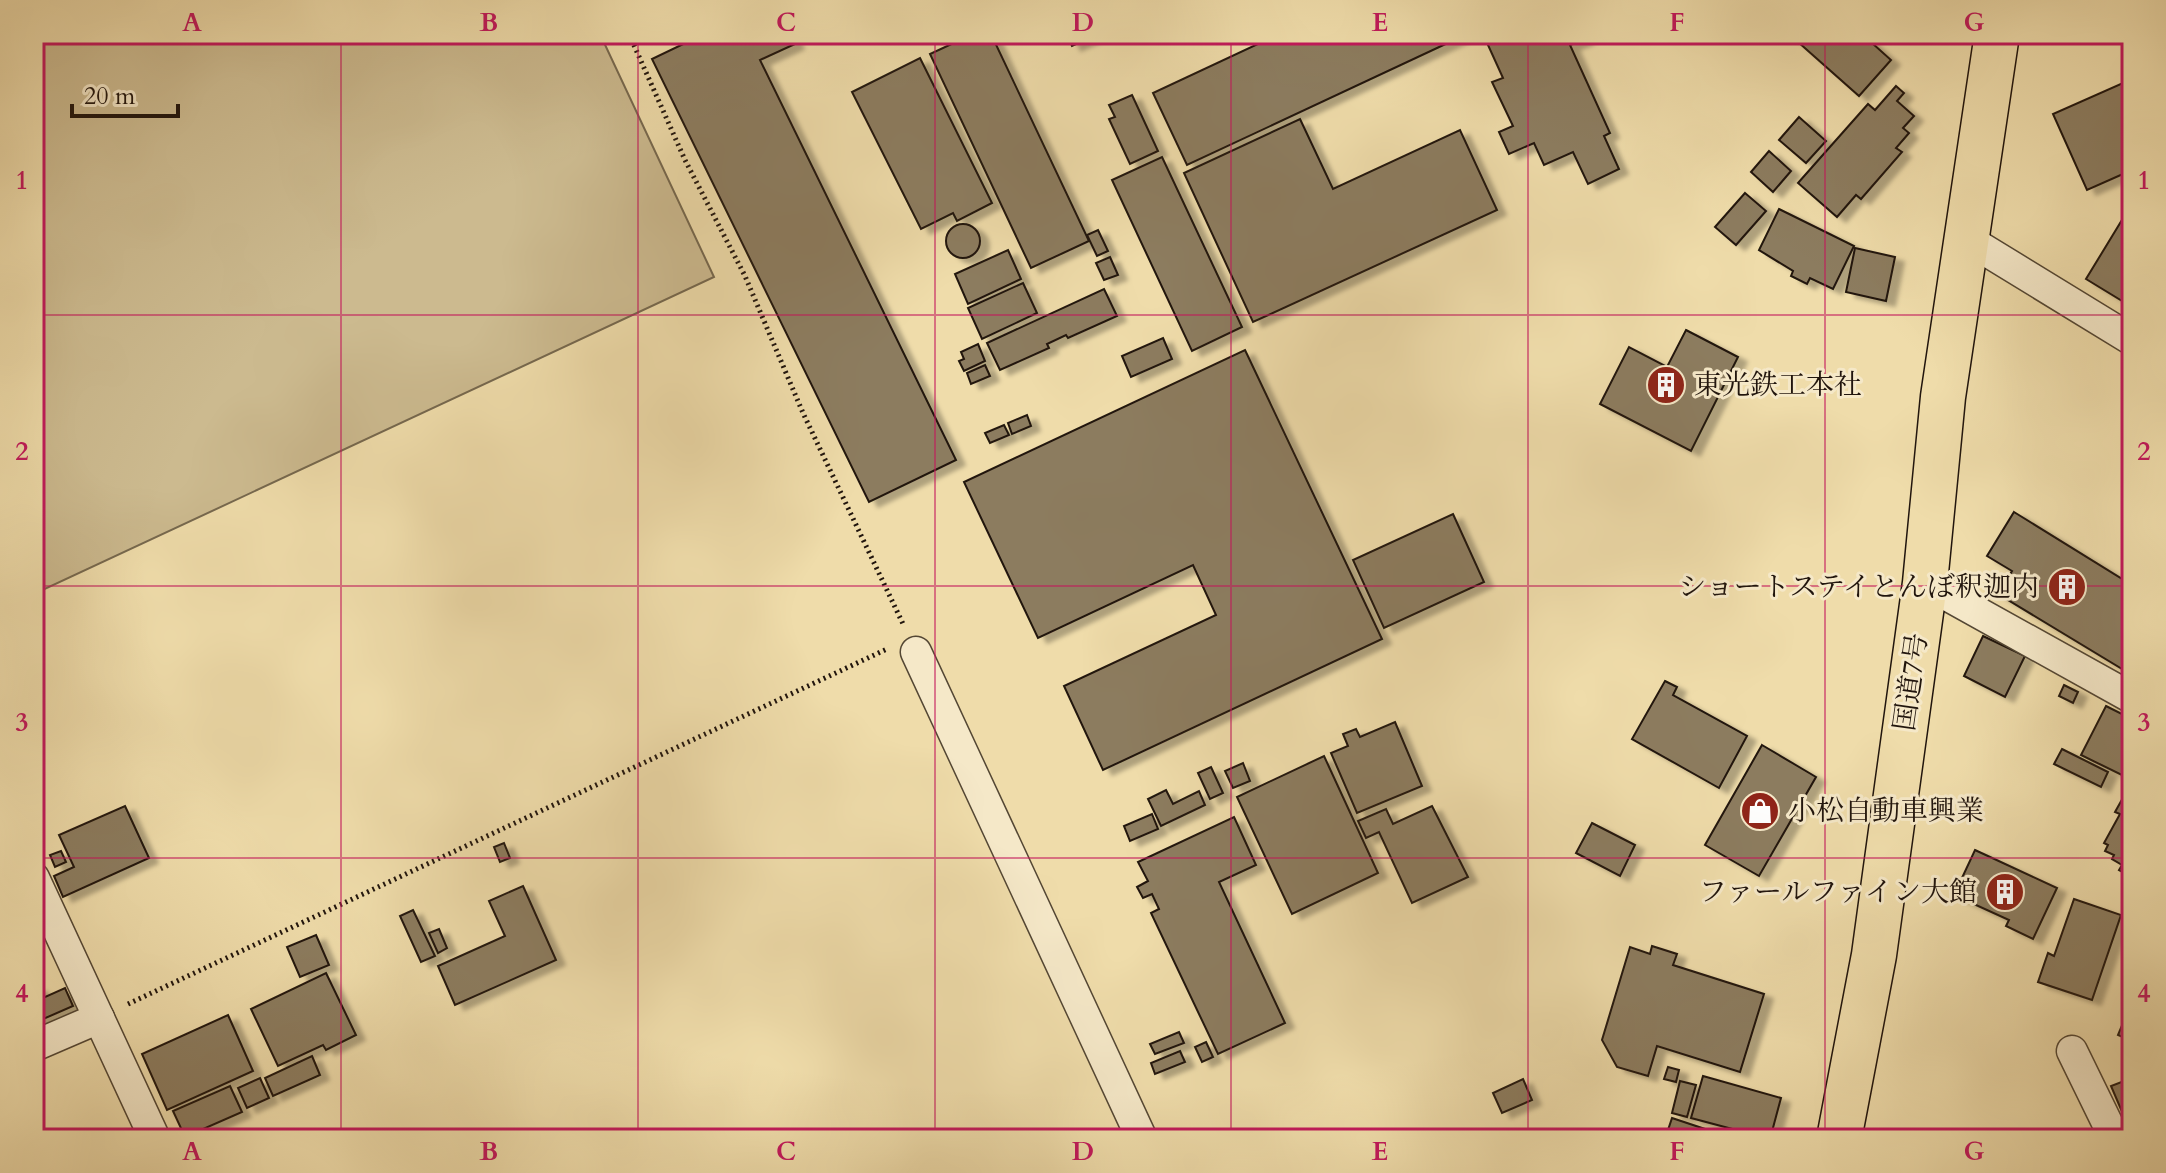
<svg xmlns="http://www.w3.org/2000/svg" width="2166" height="1173" font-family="Cardo,'Noto Serif JP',serif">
<defs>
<filter id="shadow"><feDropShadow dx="9" dy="5" stdDeviation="2" flood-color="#0004"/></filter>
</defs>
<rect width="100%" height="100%" fill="#efdcaa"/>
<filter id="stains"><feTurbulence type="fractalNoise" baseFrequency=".0025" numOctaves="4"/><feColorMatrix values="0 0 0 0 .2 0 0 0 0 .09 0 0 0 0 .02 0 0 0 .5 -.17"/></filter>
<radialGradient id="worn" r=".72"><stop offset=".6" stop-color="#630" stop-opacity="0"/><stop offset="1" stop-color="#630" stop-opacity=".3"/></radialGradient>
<polygon fill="#ccba8f" stroke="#76684e" stroke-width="2" points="34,34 600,34 714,277 34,594"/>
<g fill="#8c7c5f" stroke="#21150d" stroke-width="2" filter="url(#shadow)">
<polygon points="704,34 790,34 795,44 760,60 956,460 869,502 652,59"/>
<polygon points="973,34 991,34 1089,241 1031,268 930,54"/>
<polygon points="1067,34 1096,34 1096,35 1072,46"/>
<polygon points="1279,34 1467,34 1187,165 1153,93"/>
<polygon points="1483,34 1583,34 1585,39 1570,45 1610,133 1604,136 1619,169 1588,184 1573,152 1544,165 1534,143 1509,154 1499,132 1513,126 1492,82 1503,78"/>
<polygon points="1789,34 1862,34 1891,60 1859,96"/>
<polygon points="920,58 992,203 957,221 953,213 921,229 852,92"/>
<polygon points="2132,79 2132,170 2087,190 2053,114"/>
<polygon points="1896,86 1904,93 1897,101 1914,116 1903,128 1909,133 1896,148 1902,152 1861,199 1856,195 1837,217 1798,183 1868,104 1875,110"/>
<polygon points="1132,95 1158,151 1130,164 1109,119 1115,117 1109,105"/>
<polygon points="1799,117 1826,141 1806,163 1779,140"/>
<polygon points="1300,119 1333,189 1460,130 1497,210 1253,322 1184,173"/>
<polygon points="1769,151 1791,171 1773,192 1751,172"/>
<polygon points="1162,157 1242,327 1192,351 1112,180"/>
<polygon points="1745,193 1766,211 1736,245 1715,227"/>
<polygon points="1779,209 1854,246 1833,289 1810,278 1807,284 1791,276 1793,271 1759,250"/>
<polygon points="2125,215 2132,220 2132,307 2086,279"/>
<circle cx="963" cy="241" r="17"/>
<polygon points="1098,230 1108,251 1097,256 1087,235"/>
<polygon points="1855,248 1895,257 1886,301 1846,292"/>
<polygon points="1008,250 1021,279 968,304 955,274"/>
<polygon points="1110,257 1118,275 1104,280 1096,263"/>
<polygon points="1023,283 1037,313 982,339 968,308"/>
<polygon points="1104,289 1117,316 1068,338 1066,335 1047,344 1049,348 1000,370 987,343"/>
<polygon points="1686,330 1738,357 1691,451 1600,404 1629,347 1667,367"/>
<polygon points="1163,338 1172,359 1131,377 1122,356"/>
<polygon points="978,344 985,361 964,371 959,361 964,359 961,352"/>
<polygon points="1245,350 1382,639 1103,770 1064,686 1216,615 1193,565 1038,638 964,482"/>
<polygon points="985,365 990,376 971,384 967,373"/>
<polygon points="1027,415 1031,426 1012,434 1008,423"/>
<polygon points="1004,425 1009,435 990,443 985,433"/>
<polygon points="2014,512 2124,580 2132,566 2132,675 1998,594 2012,571 1987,556"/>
<polygon points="1453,514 1484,582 1384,628 1353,560"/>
<polygon points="1983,636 2025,656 2005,697 1964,676"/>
<polygon points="1665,681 1677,687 1673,695 1747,736 1719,788 1632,739"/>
<polygon points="2064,685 2078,692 2073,703 2059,696"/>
<polygon points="2106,706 2132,719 2132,780 2081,755"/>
<polygon points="1395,722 1422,786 1357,813 1331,753 1348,746 1343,734 1356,729 1360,737"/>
<polygon points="1762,745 1816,777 1759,876 1705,845"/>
<polygon points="2062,749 2108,772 2101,787 2054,764"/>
<polygon points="1324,756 1378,873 1292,914 1237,797"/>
<polygon points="1243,763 1250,781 1233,788 1225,771"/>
<polygon points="1211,767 1223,793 1210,799 1198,773"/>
<polygon points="1166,790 1173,804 1199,791 1205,805 1161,826 1148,799"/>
<polygon points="2124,796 2132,801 2132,877 2119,870 2122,865 2112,859 2114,855 2105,851 2108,845 2104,843 2120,814 2115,812"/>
<polygon points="125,806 149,858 63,897 54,876 74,867 59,835"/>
<polygon points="1432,806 1468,877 1412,903 1379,832 1366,838 1358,821 1386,809 1393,824"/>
<polygon points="1152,814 1158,829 1130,841 1124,826"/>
<polygon points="1234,817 1256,865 1219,882 1285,1023 1218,1054 1151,913 1159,909 1152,894 1143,898 1137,887 1148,881 1138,862"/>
<polygon points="1592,823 1635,845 1620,876 1576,853"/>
<polygon points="504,843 510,858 500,862 494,847"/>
<polygon points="1975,850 2057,888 2033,939 2006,926 2009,920 1954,895"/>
<polygon points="61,851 66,862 55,867 50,855"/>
<polygon points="523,886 556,960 455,1005 438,966 505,936 489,901"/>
<polygon points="2074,899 2121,915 2092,1000 2038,982 2048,953 2054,956"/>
<polygon points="413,910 435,956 421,962 400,916"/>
<polygon points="34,916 41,933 34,935"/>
<polygon points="439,929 447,948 438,953 429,933"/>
<polygon points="316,935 329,965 300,977 287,947"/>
<polygon points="1652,946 1677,954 1673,965 1764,994 1740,1072 1657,1046 1648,1076 1617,1067 1602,1040 1630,947 1650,954"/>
<polygon points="326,973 356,1035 326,1050 323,1045 278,1066 251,1009"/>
<polygon points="38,987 43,998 65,988 73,1006 34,1023 34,988"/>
<polygon points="2131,1004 2132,1004 2132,1041 2118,1035"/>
<polygon points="228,1015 253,1071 167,1110 142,1054"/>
<polygon points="1179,1032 1184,1043 1155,1054 1150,1044"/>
<polygon points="1206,1042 1213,1057 1202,1062 1195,1047"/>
<polygon points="1180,1051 1185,1062 1155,1074 1151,1063"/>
<polygon points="312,1056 320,1075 273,1096 265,1078"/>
<polygon points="1668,1067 1679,1070 1676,1082 1664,1079"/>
<polygon points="1703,1076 1781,1098 1770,1139 1691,1118"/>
<polygon points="260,1078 269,1098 247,1108 238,1088"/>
<polygon points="2132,1078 2132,1135 2111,1086"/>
<polygon points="1523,1079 1532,1100 1502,1113 1493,1093"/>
<polygon points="1680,1081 1696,1085 1687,1117 1672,1113"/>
<polygon points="230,1086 242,1112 185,1137 173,1111"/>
<polygon points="1672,1118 1708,1130 1705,1139 1665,1139"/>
</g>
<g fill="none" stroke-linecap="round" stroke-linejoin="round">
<g stroke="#544734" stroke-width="33">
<g id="minor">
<polyline points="1967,239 2132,340"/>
<polyline points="1925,583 2132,698"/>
<polyline points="916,652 1142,1139"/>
<polyline points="34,878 155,1139"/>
<polyline points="34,1046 99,1018"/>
<polyline points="2072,1051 2115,1139"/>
</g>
</g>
<g stroke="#21150d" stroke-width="47">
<polyline id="trunk" points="1839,1139 1874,955 1925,583 1943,397 1997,34"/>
</g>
<g stroke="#21150d" stroke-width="5" stroke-dasharray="2 4" stroke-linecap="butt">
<polyline points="629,34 685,160 745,276 803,413 904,626"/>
<polyline points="128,1004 887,649"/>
</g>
<use href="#minor" stroke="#f5e8c8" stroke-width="30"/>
<use href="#trunk" stroke="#efdcaa" stroke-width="44"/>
</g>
<path fill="none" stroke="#c2185b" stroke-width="2" stroke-opacity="0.55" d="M341 34V1139M638 34V1139M935 34V1139M1231 34V1139M1528 34V1139M1825 34V1139M34 315H2132M34 586H2132M34 858H2132"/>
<defs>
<g id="building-disc" transform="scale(2)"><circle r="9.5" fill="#8f2418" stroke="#f5e8c8"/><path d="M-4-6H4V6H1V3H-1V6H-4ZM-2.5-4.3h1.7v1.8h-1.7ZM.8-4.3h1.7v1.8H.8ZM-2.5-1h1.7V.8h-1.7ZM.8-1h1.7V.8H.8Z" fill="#fff"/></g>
<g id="shop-disc" transform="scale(2)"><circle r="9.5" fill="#8f2418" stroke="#f5e8c8"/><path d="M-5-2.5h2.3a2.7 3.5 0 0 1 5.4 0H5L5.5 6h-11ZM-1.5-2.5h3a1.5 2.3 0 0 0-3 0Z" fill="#fff"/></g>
</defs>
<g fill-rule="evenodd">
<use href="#building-disc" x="1666" y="385"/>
<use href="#building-disc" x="2067" y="587"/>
<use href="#shop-disc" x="1760" y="811"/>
<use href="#building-disc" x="2005" y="892"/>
</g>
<g text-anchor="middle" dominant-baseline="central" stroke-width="6" stroke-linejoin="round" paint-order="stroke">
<g font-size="28" fill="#21150d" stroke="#f5e8c8" text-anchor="start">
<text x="1694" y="385">東光鉄工本社</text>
<text x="2039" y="587" text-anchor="end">ショートステイとんぼ釈迦内</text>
<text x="1788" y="811">小松自動車興業</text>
<text x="1977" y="892" text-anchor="end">ファールファイン大館</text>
</g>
<g font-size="28" fill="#21150d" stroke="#f5e8c8">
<text transform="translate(1911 682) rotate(-82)">国道7号</text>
</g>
</g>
<rect width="2166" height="1173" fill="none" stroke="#efdcaa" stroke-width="88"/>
<path d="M72 104v12h106v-12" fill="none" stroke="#21150d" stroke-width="4"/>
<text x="84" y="104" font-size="24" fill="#21150d" stroke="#f5e8c8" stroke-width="6" paint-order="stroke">20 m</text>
<rect x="44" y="44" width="2078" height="1085" fill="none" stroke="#c2185b" stroke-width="3"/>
<g font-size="26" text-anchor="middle" font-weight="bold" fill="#c2185b">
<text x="192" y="31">A</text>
<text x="489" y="31">B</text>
<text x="786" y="31">C</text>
<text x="1083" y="31">D</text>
<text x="1380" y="31">E</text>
<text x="1677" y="31">F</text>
<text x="1974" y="31">G</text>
<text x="22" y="189">1</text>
<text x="2144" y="189">1</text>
<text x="22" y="460">2</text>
<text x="2144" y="460">2</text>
<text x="22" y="731">3</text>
<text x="2144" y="731">3</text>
<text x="22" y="1002">4</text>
<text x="2144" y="1002">4</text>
<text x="192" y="1160">A</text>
<text x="489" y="1160">B</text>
<text x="786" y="1160">C</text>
<text x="1083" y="1160">D</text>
<text x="1380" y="1160">E</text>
<text x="1677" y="1160">F</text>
<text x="1974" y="1160">G</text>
</g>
<rect width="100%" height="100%" filter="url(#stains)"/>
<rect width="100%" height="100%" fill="url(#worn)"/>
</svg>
